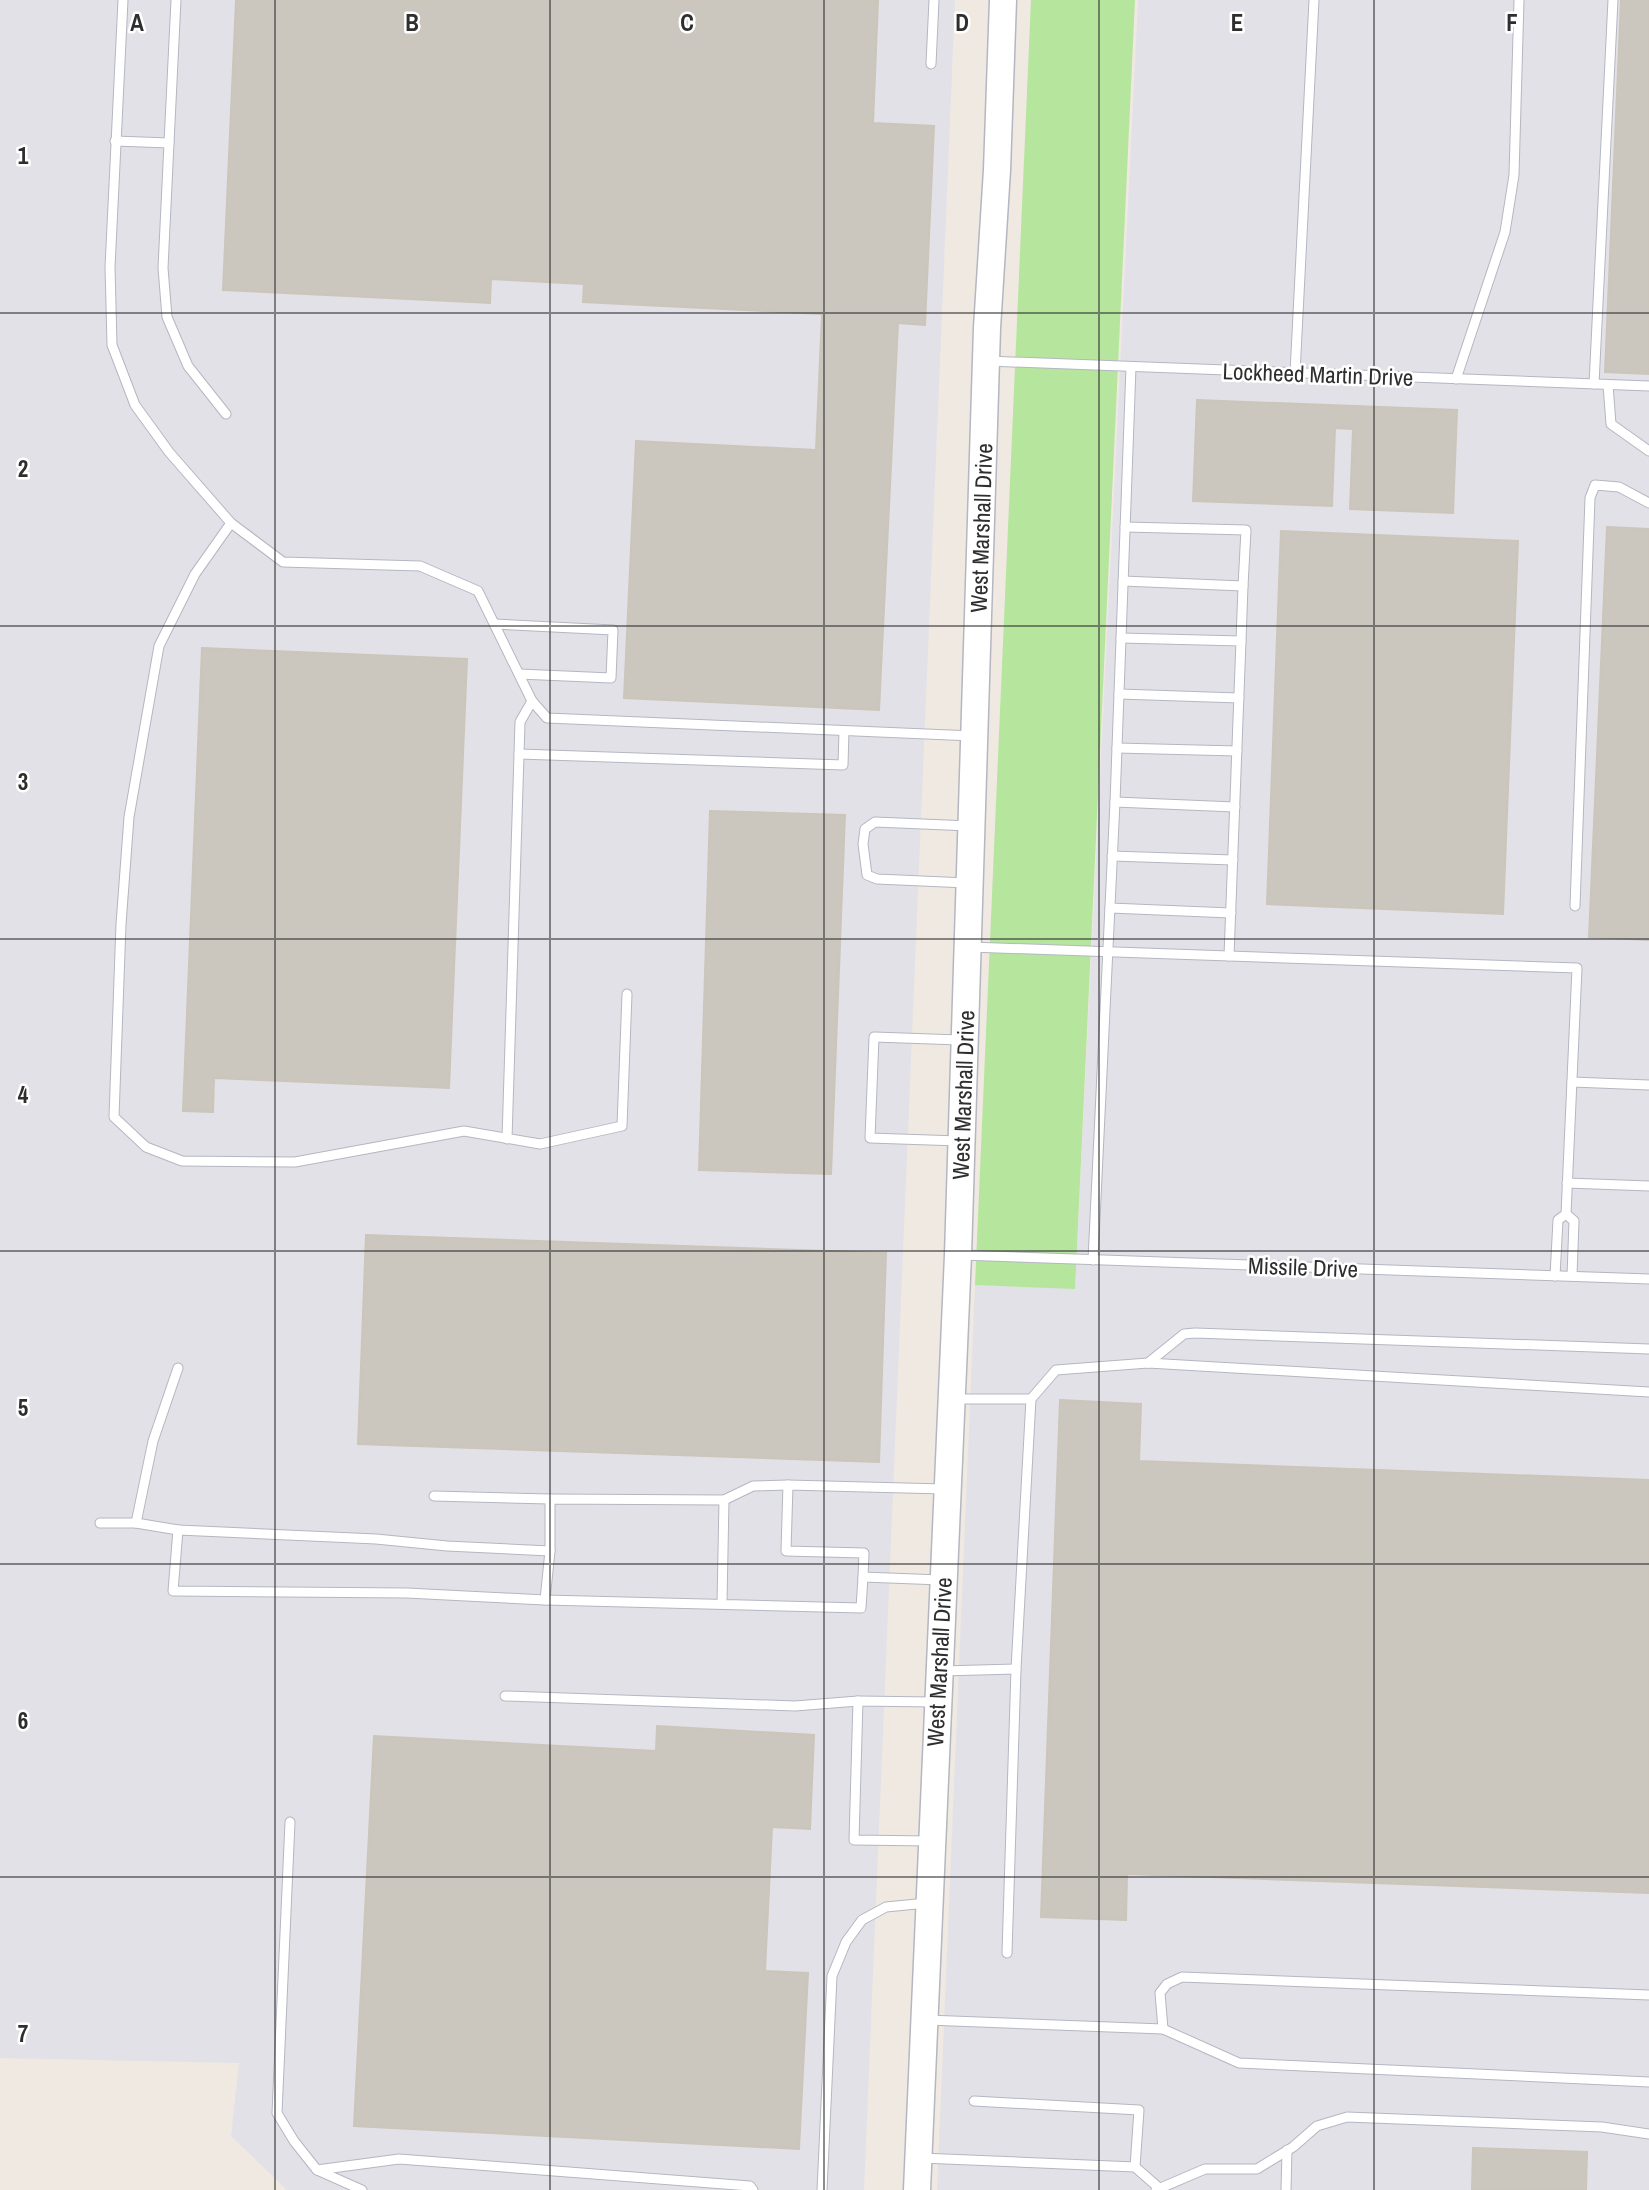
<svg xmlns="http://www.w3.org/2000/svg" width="1649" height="2190" font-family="'Archivo Narrow',sans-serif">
<rect width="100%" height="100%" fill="#efe9e1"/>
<g fill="#e3e1e8">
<polygon points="0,0 955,0 864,2190 287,2190 231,2136 239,2063 0,2058"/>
<polygon points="1138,0 1649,0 1649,2190 937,2190 975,1285 1075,1288"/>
</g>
<polygon fill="#b6e59e" points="1031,0 1135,0 1075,1289 975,1285"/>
<g fill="#cbc7bf" stroke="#cbc5ba" stroke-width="2">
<polygon points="236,0 878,0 873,123 934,126 925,325 898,323 879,710 624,698 636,441 816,450 822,314 583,302 584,284 491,279 490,303 223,290"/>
<polygon points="1621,0 1649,0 1649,374 1605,372"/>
<polygon points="1197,400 1457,410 1453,513 1350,509 1353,429 1335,428 1332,506 1193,501"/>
<polygon points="1607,527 1649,529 1649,940 1589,937"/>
<polygon points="1281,531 1518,541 1503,914 1267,904"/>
<polygon points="202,648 467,659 449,1088 214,1078 213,1112 183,1111"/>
<polygon points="710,811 845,815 831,1174 699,1170"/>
<polygon points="366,1235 886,1253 879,1462 358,1444"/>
<polygon points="1060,1400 1141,1404 1139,1461 1649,1480 1649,1893 1127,1874 1126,1920 1041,1917"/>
<polygon points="657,1726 814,1735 810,1829 772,1827 765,1971 808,1973 799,2149 354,2126 374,1736 656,1751"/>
<polygon points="1473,2148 1587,2152 1586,2190 1472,2190"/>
</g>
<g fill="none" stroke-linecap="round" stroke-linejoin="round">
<g stroke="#b4b7c1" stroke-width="11">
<g id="service">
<polyline points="123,0 110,267 112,345 135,405 169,452 231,523 283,562 420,566 478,591 532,701 547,718 973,736"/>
<polyline points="931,64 934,0"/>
<polyline points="115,141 169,143 176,0"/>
<polyline points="169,143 163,268 167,317 188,366 226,414"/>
<polyline points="988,361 1649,386"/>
<polyline points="1295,373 1314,0"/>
<polyline points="1456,379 1505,232 1514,175 1519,0"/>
<polyline points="1594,384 1613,0"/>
<polyline points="1608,385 1611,424 1649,451"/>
<polyline points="231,523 195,574 159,646 129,817 121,924 114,1117 146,1147 182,1161 295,1162 464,1131 540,1144 622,1126 627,994"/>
<polyline points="1123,581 1243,586 1246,530 1125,527"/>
<polyline points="495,624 613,630 611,678 519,674"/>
<polyline points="1121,638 1241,641 1229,956"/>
<polyline points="1241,641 1243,586"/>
<polyline points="1119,694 1239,698"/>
<polyline points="1117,748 1237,751"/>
<polyline points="519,754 843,765 844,731"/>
<polyline points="1115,802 1235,807"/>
<polyline points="1112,856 1233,860"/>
<polyline points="967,883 877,879 867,875 863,844 865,829 875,822 970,826"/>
<polyline points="1575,906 1590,498 1595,485 1619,487 1649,503"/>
<polyline points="1110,908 1231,913"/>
<polyline points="970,947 1577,968 1566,1214 1558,1220 1555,1276"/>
<polyline points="1572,1082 1649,1085"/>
<polyline points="507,1139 520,722 532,701"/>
<polyline points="959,1141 870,1138 874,1037 960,1040"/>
<polyline points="1567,1183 1649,1186"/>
<polyline points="1566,1214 1574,1221 1572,1276"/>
<polyline points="960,1255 1649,1279"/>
<polyline points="1093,1260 1115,802 1131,367"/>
<polyline points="1148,1363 1184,1334 1195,1333 1649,1349"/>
<polyline points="955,1399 1031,1399"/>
<polyline points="434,1496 550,1499"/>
<polyline points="724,1500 753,1486 788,1485"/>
<polyline points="100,1523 136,1523 178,1530"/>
<polyline points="136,1523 153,1441 178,1368"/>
<polyline points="863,1577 864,1553 786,1551 788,1485 944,1489"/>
<polyline points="545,1600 407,1593 173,1591 178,1530 376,1539 447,1546 550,1551"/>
<polyline points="722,1603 724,1500 550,1499 550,1551 545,1600 861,1608 863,1577 941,1580"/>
<polyline points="941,1671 1016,1669"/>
<polyline points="505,1696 795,1706 858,1701"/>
<polyline points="290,1822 277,2113 294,2141 317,2170 362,2190"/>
<polyline points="930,1841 854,1840 858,1701 934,1702"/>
<polyline points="1007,1953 1016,1669 1031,1399 1056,1370 1148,1363 1649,1392"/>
<polyline points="927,2020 1163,2029 1239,2063 1649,2082"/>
<polyline points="1163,2029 1160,1993 1167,1984 1182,1977 1649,1995"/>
<polyline points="974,2101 1139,2110 1135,2167"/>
<polyline points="921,2158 1135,2167 1159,2188"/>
<polyline points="317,2170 399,2159 750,2186 753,2190"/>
<polyline points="822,2190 832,1976 846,1942 862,1920 886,1907 927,1903"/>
<polyline points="1156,2190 1205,2169 1257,2169 1293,2147 1317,2126 1347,2117 1602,2127 1649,2134"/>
<polyline points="1286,2190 1287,2150"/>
</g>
</g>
<g stroke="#b4b7c1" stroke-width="29">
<polyline id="secondary" points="917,2190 958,1255 987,328 997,170 1003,0"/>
</g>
<use href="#service" stroke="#fff" stroke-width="9"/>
<use href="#secondary" stroke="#fff" stroke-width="26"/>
</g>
<path fill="none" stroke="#2e2e2e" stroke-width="2" stroke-opacity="0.55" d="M275 0V2190M550 0V2190M824 0V2190M1099 0V2190M1374 0V2190M0 313H1649M0 626H1649M0 939H1649M0 1251H1649M0 1564H1649M0 1877H1649"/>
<g text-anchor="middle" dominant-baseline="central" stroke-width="5" stroke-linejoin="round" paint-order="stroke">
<g font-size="23" fill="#2e2e2e" stroke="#fff">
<text transform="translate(1318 374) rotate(2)">Lockheed Martin Drive</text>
<text transform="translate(981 528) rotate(-88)">West Marshall Drive</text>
<text transform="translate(963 1095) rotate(-88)">West Marshall Drive</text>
<text transform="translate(1303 1267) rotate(2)">Missile Drive</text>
<text transform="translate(939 1662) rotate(-87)">West Marshall Drive</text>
</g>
</g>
<g font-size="23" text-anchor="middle" font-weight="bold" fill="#2e2e2e" stroke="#fff" stroke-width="5" stroke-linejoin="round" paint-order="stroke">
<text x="137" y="31">A</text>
<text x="412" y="31">B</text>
<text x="687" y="31">C</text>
<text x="962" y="31">D</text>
<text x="1237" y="31">E</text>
<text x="1512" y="31">F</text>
<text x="23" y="164">1</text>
<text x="23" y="477">2</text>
<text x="23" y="790">3</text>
<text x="23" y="1103">4</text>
<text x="23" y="1416">5</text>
<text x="23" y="1729">6</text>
<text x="23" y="2042">7</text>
</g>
</svg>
